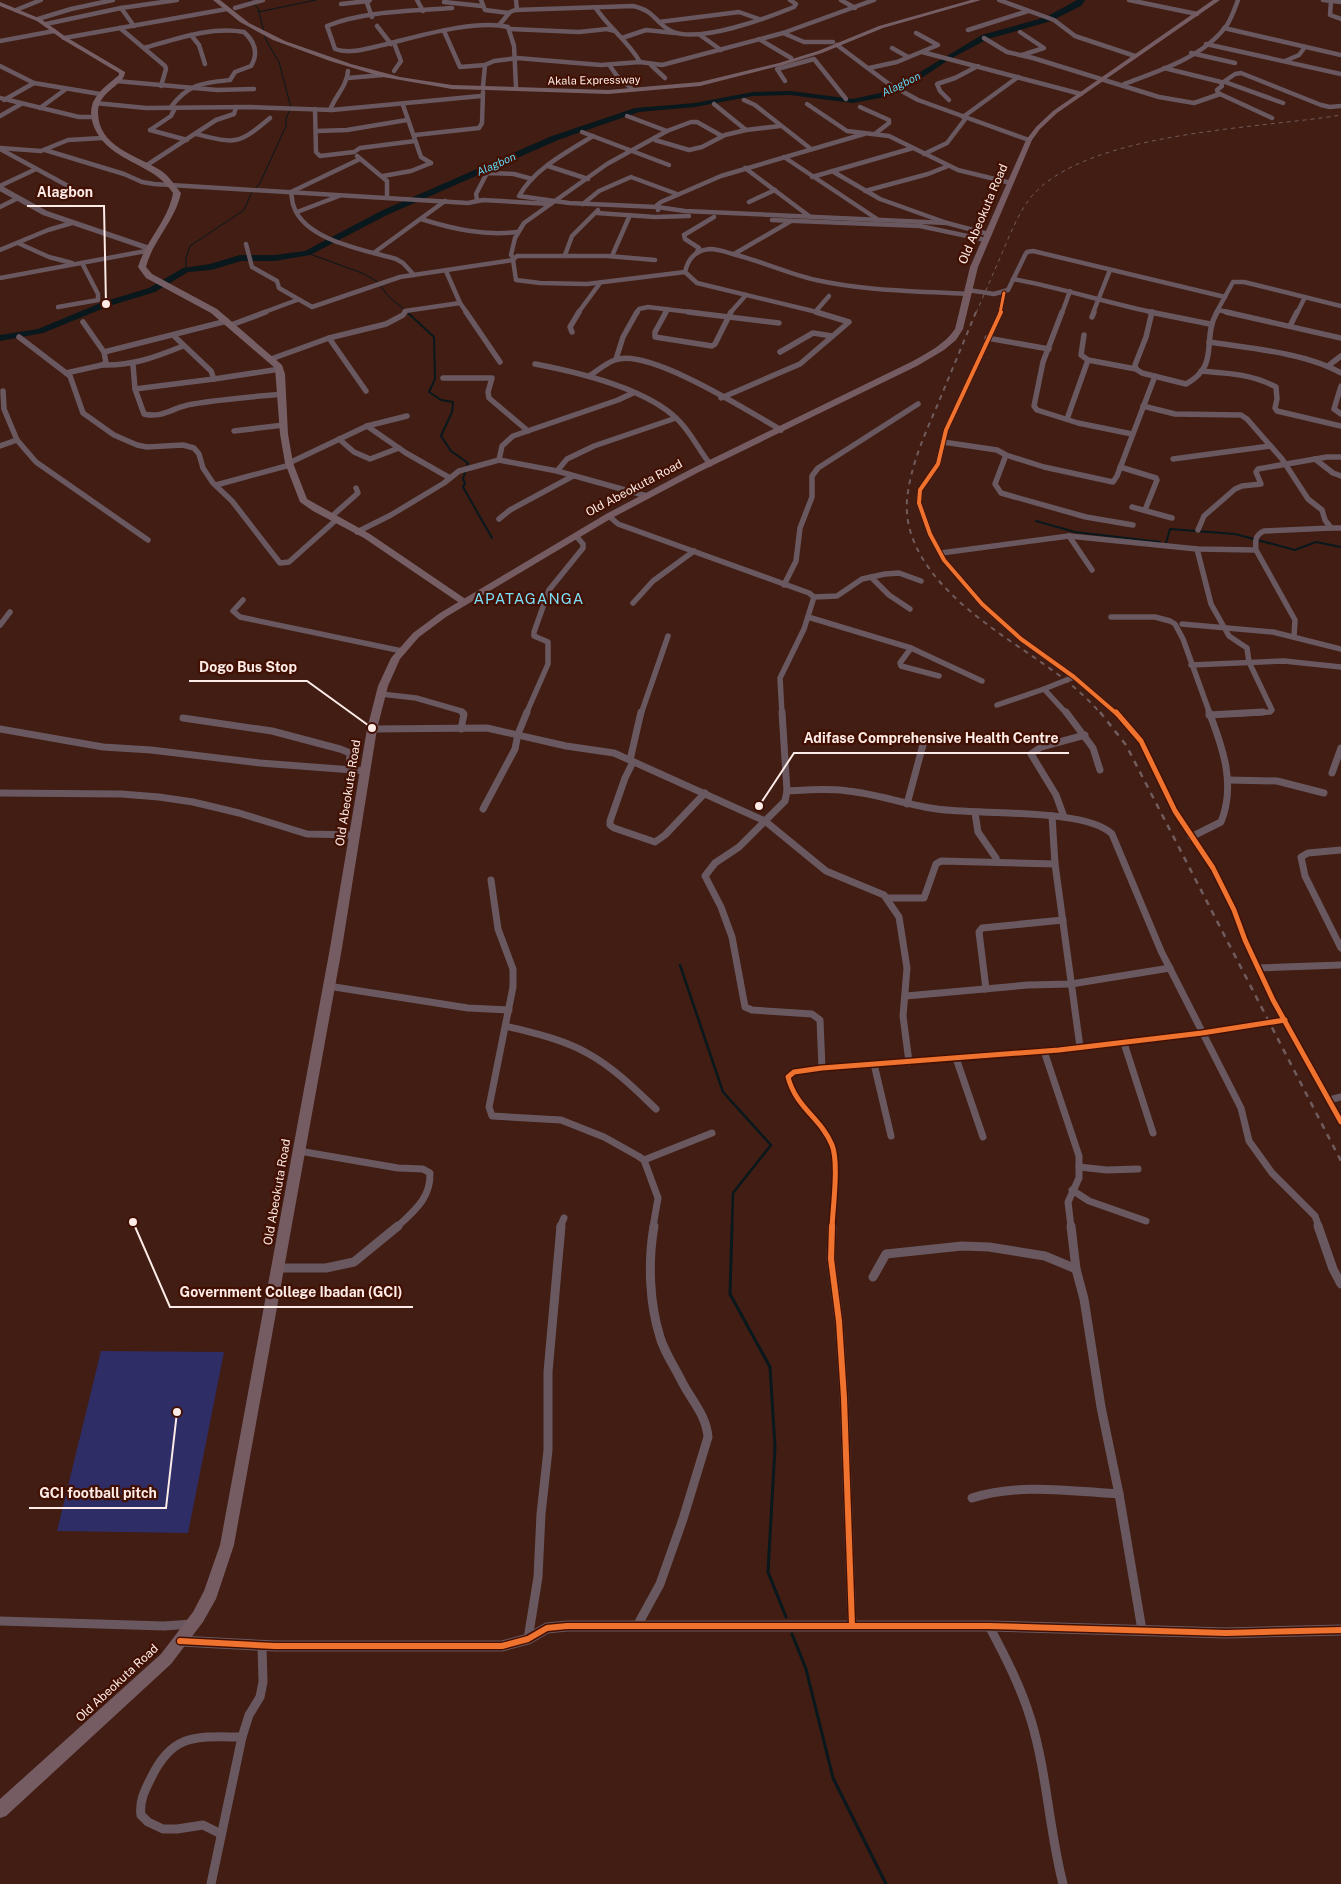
<svg xmlns="http://www.w3.org/2000/svg" width="1341" height="1884" font-family="'Public Sans',sans-serif">
<rect width="100%" height="100%" fill="#411d13"/>
<polygon fill="#2f2d65" points="101,1351 224,1352 188,1533 57,1531"/>
<g fill="none" stroke-linecap="round" stroke-linejoin="round">
<g stroke="#08181c" stroke-width="1">
<polyline points="258,12 316,0"/>
<polyline points="307,253 362,273 378,282"/>
<polyline points="186,270 186,258 190,246 244,210 251,194 260,183 286,126 286,118 291,108 279,62 266,40 258,8 249,0"/>
<polyline points="380,285 388,296 405,310"/>
</g>
<g stroke="#08181c" stroke-width="2">
<polyline points="407,312 434,337 435,379 429,392 441,400 453,402 452,412 441,436 451,451 468,463 463,479 465,483 463,487 492,538"/>
<polyline points="1036,521 1075,532 1160,542"/>
<polyline points="1166,543 1170,529 1235,534 1295,550 1316,542 1341,547"/>
</g>
<polyline stroke="#08181c" stroke-width="2.5" points="680,965 723,1092 771,1145 733,1193 732,1227"/>
<g stroke="#08181c" stroke-width="3">
<polyline points="732,1226 730,1294 770,1367 775,1447 768,1572 786,1617"/>
<polyline points="792,1634 806,1669 833,1778 886,1884"/>
</g>
<polygon fill="#08181c" fill-rule="evenodd" points="1077,0 1085,0 1081,6 1051,21 988,39 950,59 911,85 885,97 853,103 790,95 753,96 695,107 639,112 558,140 387,215 310,255 275,261 241,261 211,270 188,272 155,292 109,306 43,333 0,341 0,335 38,329 103,302 149,288 183,268 210,264 240,255 275,255 305,251 381,211 552,136 635,108 695,103 753,92 790,91 853,99 880,93 905,81 982,35 1046,17"/>
<g stroke="#69585f" stroke-width="4.5">
<polyline points="370,0 367,3 372,17"/>
<polyline points="417,0 423,11"/>
<polyline points="481,0 485,10 509,13"/>
<polyline points="516,0 517,10"/>
<polyline points="841,0 855,8"/>
<polyline points="999,0 1054,20 1075,36 1135,56"/>
<polyline points="1129,0 1197,14"/>
<polyline points="1323,0 1341,2"/>
<polyline points="1331,1 1330,15 1341,19"/>
<polyline points="444,2 482,6"/>
<polyline points="341,4 368,1"/>
<path d="M595 7C608 27 628 41 640 62"/>
<polyline points="121,8 134,26"/>
<polyline points="235,8 263,0"/>
<path d="M452 8C413 11 362 11 327 26L335 49C351 55 372 47 387 44 419 36 477 19 508 27L514 46 516 87"/>
<polyline points="16,10 41,0"/>
<polyline points="38,19 71,9 113,0"/>
<polyline points="659,22 739,12 759,19"/>
<polyline points="46,24 121,8 177,0"/>
<path d="M500 24 510 12 515 10 633 6C656 11 655 23 671 31 698 44 767 18 794 7L796 4 790 0"/>
<polyline points="377,26 391,44"/>
<polyline points="120,28 165,66 166,69 161,86"/>
<polyline points="1224,28 1341,55"/>
<polyline points="510,29 579,32 607,29 615,31"/>
<polyline points="968,30 1028,11"/>
<polyline points="444,31 460,67 485,65 494,61 517,58 601,65 640,62 662,65 783,33 874,0"/>
<polyline points="1020,32 1044,48 1022,55"/>
<polyline points="783,33 804,42 833,42"/>
<polyline points="191,35 199,45 205,64"/>
<polyline points="700,35 721,50"/>
<polyline points="64,38 227,9"/>
<polyline points="622,38 646,30 675,33"/>
<polyline points="984,38 1007,52 1033,58 1159,97 1194,103 1220,94"/>
<polyline points="759,39 791,58"/>
<polyline points="0,41 54,31"/>
<polyline points="394,43 401,61 394,71"/>
<polyline points="1206,44 1341,74"/>
<polyline points="837,45 889,84 918,100 1029,140"/>
<path d="M144 48C176 39 211 26 244 32 255 42 259 53 251 66L235 72 230 80C201 83 188 84 170 108"/>
<polyline points="892,48 908,57"/>
<polyline points="922,52 1081,94"/>
<polyline points="1191,53 1235,63"/>
<polyline points="1285,61 1299,55 1305,47"/>
<polyline points="651,65 665,78"/>
<polyline points="0,66 34,83 100,94"/>
<polyline points="610,66 617,76 631,88"/>
<polyline points="869,68 897,62 938,45 916,33"/>
<polyline points="1164,68 1221,82 1222,86 1217,90 1218,93 1272,118"/>
<polyline points="348,78 383,75"/>
<polyline points="116,81 217,90 254,89"/>
<polyline points="785,81 777,69 814,59 846,99"/>
<polyline points="1225,82 1283,103"/>
<polyline points="1222,83 1235,74 1241,73 1321,105 1330,107 1341,106"/>
<path d="M1124 84C1159 71 1204 57 1227 25 1232 17 1235 8 1238 0"/>
<polyline points="483,86 485,65"/>
<polyline points="0,98 79,117 94,117"/>
<polyline points="4,100 34,83"/>
<polyline points="744,100 755,105 811,149"/>
<polyline points="949,100 940,91 937,84 955,78 978,66"/>
<polyline points="95,103 146,108 250,107 332,110 481,96"/>
<polyline points="714,104 746,130 780,126"/>
<polyline points="807,104 847,131 889,136 958,170 1011,183"/>
<polyline points="403,105 421,157 431,163"/>
<polyline points="860,107 889,120 889,123 876,133"/>
<polyline points="40,108 66,89"/>
<polyline points="315,109 316,152 320,156 354,152 360,148 415,141"/>
<path d="M330 110C335 96 347 86 348 71"/>
<polyline points="0,116 21,104"/>
<polyline points="627,116 667,131"/>
<polyline points="963,117 1018,77"/>
<polyline points="150,130 187,140"/>
<polyline points="150,130 171,116 175,108"/>
<polyline points="317,131 347,130 407,120"/>
<polyline points="582,132 669,165"/>
<path d="M196 134C236 144 238 145 270 118"/>
<polyline points="415,135 479,128 482,123 483,92"/>
<path d="M593 136C567 152 534 169 519 196L569 203 657 207 685 211 947 223"/>
<polyline points="655,140 689,150 702,147 725,135 746,130"/>
<polyline points="0,148 41,151 68,140 102,138"/>
<polyline points="0,149 79,192"/>
<polyline points="45,150 124,174 142,182 154,184 468,203 483,200 550,204"/>
<polyline points="924,154 947,143 966,118"/>
<polyline points="357,156 387,181 387,198"/>
<polyline points="784,157 877,219"/>
<path d="M360 159 291 192C292 197 292 203 294 207 306 241 366 250 396 259L403 263 414 275"/>
<polyline points="147,165 216,120 234,114 236,107"/>
<polyline points="548,166 588,179"/>
<polyline points="745,168 809,216"/>
<polyline points="832,171 880,199 947,223 988,234"/>
<polyline points="383,176 411,171 431,163"/>
<polyline points="812,177 913,148"/>
<polyline points="0,186 36,169"/>
<polyline points="865,191 928,174 948,166"/>
<polyline points="477,200 476,194 487,173 514,174 532,179"/>
<polyline points="749,202 775,190"/>
<polyline points="583,204 599,191 631,177 677,194"/>
<polyline points="0,207 18,198"/>
<polyline points="658,210 657,205 661,202 721,176 864,134"/>
<polyline points="297,212 339,196"/>
<polyline points="597,213 655,217 689,216"/>
<path d="M421 219C453 229 484 236 517 232"/>
<polyline points="772,220 920,226 986,240"/>
<polyline points="18,243 49,257 72,263"/>
<polyline points="246,244 252,267 277,281 279,288 312,307 400,277 513,260 517,256 608,256 655,260"/>
<polyline points="0,250 48,230 72,223"/>
<polyline points="375,252 445,201"/>
<polyline points="697,252 699,248 685,239 684,235 714,217"/>
<polyline points="734,254 791,221"/>
<polyline points="565,255 572,236 598,210"/>
<polyline points="612,256 630,215"/>
<polyline points="514,258 511,255 515,238 524,223 607,164 667,131 691,122 697,122 722,136"/>
<polyline points="513,260 516,280 540,283 587,284 685,272"/>
<polyline points="446,271 460,303 467,313"/>
<polyline points="685,272 697,283 821,313"/>
<path d="M685 272C688 258 696 250 710 249 718 249 726 252 733 254 761 261 789 274 816 280 865 291 917 291 967 294"/>
<polyline points="0,278 146,251"/>
<path d="M1013 279C1061 288 1108 303 1156 313"/>
<polyline points="968,290 994,294 1008,290 1025,255 1027,252 1033,251 1225,297"/>
<polyline points="58,307 98,300 98,294 82,263"/>
<polyline points="1218,310 1232,313"/>
<polyline points="816,311 829,296"/>
<polyline points="262,313 297,300"/>
<polyline points="404,313 405,311 460,303"/>
<polyline points="578,313 600,283"/>
<polyline points="637,313 639,309 648,307 698,313"/>
<polyline points="665,313 667,309"/>
<polyline points="730,313 746,295"/>
<polyline points="1000,313 1004,293"/>
<polyline points="1062,313 1070,291"/>
<polyline points="1093,313 1110,270"/>
<polyline points="1216,313 1233,282 1244,282 1341,306"/>
<polyline points="1297,313 1305,297"/>
</g>
<g stroke="#69585f" stroke-width="5.5">
<polyline points="466,312 500,362"/>
<polyline points="666,312 655,332 655,337 712,346 715,344 731,312"/>
<polyline points="688,312 779,323"/>
<polyline points="1001,312 946,430 938,464 920,490 919,503 930,534 944,560 982,604 1021,639 1074,677 1117,714"/>
<polyline points="1062,312 1043,362 1034,406 1037,410 1078,423 1132,434"/>
<polyline points="1150,312 1210,324"/>
<path d="M1152 312 1146 337 1135 365 1136 369 1142 373 1186 384C1221 365 1201 340 1217 312"/>
<polyline points="1226,312 1341,338"/>
<polyline points="1092,317 1094,312"/>
<polyline points="83,322 104,352 227,321"/>
<polyline points="231,325 266,312"/>
<polyline points="1290,326 1297,312"/>
<polyline points="572,332 570,327 579,312"/>
<polyline points="173,335 211,371 214,379 280,369"/>
<polyline points="1084,335 1081,355 1088,360 1136,369"/>
<polyline points="19,337 70,376 83,413 114,435 137,445 147,447 183,445 194,448 199,454 203,468 213,483 232,501 280,563 289,562 336,520"/>
<polyline points="329,338 366,391"/>
<polyline points="987,338 1049,349"/>
<path d="M1209 342C1248 348 1307 353 1341 373"/>
<path d="M104 352 106 363 102 365C132 366 156 357 183 346"/>
<polyline points="780,352 813,333 832,336"/>
<polyline points="271,359 329,338 386,324 403,315 405,312"/>
<polyline points="616,359 623,337 637,312"/>
<path d="M535 364C577 372 643 388 675 417 690 430 698 449 710 464"/>
<path d="M133 365 135 389 144 414C163 419 175 406 193 404 222 399 252 397 282 394"/>
<polyline points="1328,366 1341,356"/>
<path d="M1201 371C1227 373 1252 374 1276 387L1277 399 1275 408 1277 411 1341 426"/>
<polyline points="66,373 102,365"/>
<path d="M589 376C597 371 606 363 615 360 648 347 750 412 781 430"/>
<polyline points="443,378 492,378 488,392 489,398 528,431"/>
<polyline points="1341,386 1334,409 1341,414"/>
<polyline points="135,389 214,379"/>
<polyline points="3,391 4,409 17,440 36,462 148,540"/>
<polyline points="721,398 800,364 849,322 816,312"/>
<polyline points="1143,406 1175,414 1241,415 1247,419 1282,459 1308,499 1322,510 1325,520 1331,528 1341,528"/>
<polyline points="1067,419 1088,360"/>
<polyline points="367,426 406,453 450,478"/>
<polyline points="234,431 284,425"/>
<polyline points="339,439 354,452 370,459 399,448"/>
<polyline points="943,442 997,450 1006,455 1044,467 1113,482 1117,476 1155,376"/>
<polyline points="0,446 17,440"/>
<polyline points="1006,455 995,484 1001,493 1086,517 1133,525"/>
<polyline points="1173,459 1270,446"/>
<polyline points="1315,459 1333,473 1341,476"/>
<polyline points="499,460 502,446 513,436 618,400 633,393"/>
<polyline points="289,463 367,426 407,416"/>
<polyline points="1120,467 1156,478 1157,480 1145,510"/>
<polyline points="557,471 567,459 594,446 676,418"/>
<polyline points="216,485 290,465"/>
<polyline points="1132,507 1172,518"/>
<polyline points="609,516 618,524 809,593 814,597 804,629 780,678 782,714"/>
<polyline points="331,517 358,493 356,488"/>
<polyline points="499,519 510,510 573,476"/>
<polyline points="1198,530 1204,516 1235,489 1242,486 1261,484 1256,472 1258,469 1327,457 1341,457"/>
<polyline points="357,532 391,515 444,483 459,471 499,460 557,471 647,496"/>
<polyline points="1069,536 1092,570"/>
<polyline points="1197,549 1211,604 1229,636 1247,648 1249,662 1272,710 1270,712 1238,714"/>
<polyline points="941,553 1069,536 1197,549 1256,550"/>
<polyline points="871,577 889,595 910,609"/>
<polyline points="784,585 796,561 800,528 812,497 812,476 818,468 918,404"/>
<polyline points="814,597 837,596 862,579 885,574 899,573 921,581"/>
<polyline points="243,600 233,611 240,617 402,651"/>
<polyline points="633,603 653,581 694,551"/>
<polyline points="808,617 911,648 982,681"/>
<polyline points="1111,617 1155,617 1170,621 1175,624 1183,639 1210,714"/>
<polyline points="1182,624 1273,632 1341,649"/>
<polyline points="0,625 10,612"/>
<path d="M1294 636 1295 620 1256 550C1255 541 1255 535 1264 531L1331 528"/>
<polyline points="911,648 900,663 901,666 939,676"/>
<polyline points="1191,665 1284,661 1341,667"/>
<polyline points="1044,689 1074,677"/>
<polyline points="381,694 416,698 461,711 464,714"/>
<polyline points="997,705 1044,689 1067,714"/>
<polyline points="526,714 548,664 548,642 534,636 534,632 549,590 583,548 583,544 576,536"/>
<polyline points="641,714 668,636"/>
</g>
<g stroke="#69585f" stroke-width="7">
<polyline points="782,712 787,791 785,801 739,847 715,863 705,876 721,907 732,937 745,1007 752,1010 812,1014 820,1020 822,1068"/>
<polyline points="1066,712 1093,748 1100,770"/>
<polyline points="1116,712 1141,741 1175,811 1213,868 1234,910 1245,940 1273,1000 1341,1122"/>
<polyline points="1209,715 1263,712"/>
<polyline points="183,718 272,731 340,749 350,753 349,770"/>
<polyline points="0,729 103,747 151,750 260,763 366,771"/>
<polyline points="372,729 487,728 566,746 614,753 765,821 826,871 884,895 899,917 907,968 903,1016 909,1062"/>
<polyline points="461,729 464,714 462,712"/>
<polyline points="630,760 641,712"/>
<polyline points="633,762 625,778 610,821 610,825 614,828 655,842 665,835 705,793"/>
<polyline points="1332,773 1341,748"/>
<polyline points="1228,780 1277,781 1324,793"/>
<path d="M787 791C807 790 827 788 848 791 878 794 907 805 937 809 977 815 1086 808 1112 834L1161 951 1241 1108 1249 1141 1272 1173 1315 1216 1319 1227"/>
<polyline points="0,793 121,794 159,797 193,802 239,813 307,834 356,835"/>
<polyline points="907,804 924,741"/>
<polyline points="483,809 515,749 518,734 527,712"/>
<polyline points="975,813 978,832 996,858"/>
<polyline points="1052,816 1055,864 1080,1047"/>
<polyline points="1064,817 1056,795 1031,754 1041,747 1085,735"/>
<path d="M1191 837 1221 822C1236 785 1223 748 1209 712"/>
<polyline points="1341,850 1308,853 1301,857 1305,876 1341,948"/>
<polyline points="491,880 498,929 513,969 513,987 489,1107 492,1116 561,1120 604,1137 638,1156 644,1160 658,1198 653,1227"/>
<polyline points="888,898 924,898 936,864 941,861 1055,864"/>
<polyline points="1258,968 1341,965"/>
<polyline points="328,986 468,1008 509,1010"/>
<polyline points="986,989 979,932 982,928 1063,920"/>
<polyline points="906,996 1028,985 1071,984 1170,968"/>
<path d="M506 1026C533 1033 562 1039 587 1053 613 1067 635 1089 656 1109"/>
<polyline points="1124,1043 1153,1133"/>
<polyline points="1044,1051 1079,1156 1079,1178 1068,1202 1071,1227"/>
<polyline points="956,1058 983,1137"/>
<polyline points="874,1064 891,1136"/>
<polyline points="1329,1100 1341,1097"/>
<path d="M299 1151 398 1168 423 1169 430 1173C431 1198 414 1211 397 1227"/>
<polyline points="644,1160 712,1133"/>
<polyline points="1079,1167 1107,1170 1138,1169"/>
<polyline points="1072,1190 1089,1201 1146,1221"/>
<polyline points="560,1227 564,1218"/>
<path d="M832 1227C833 1207 839 1162 832 1145 821 1118 796 1108 788 1077L794 1072 822 1068 1059 1050 1202 1033 1285 1020"/>
</g>
<g stroke="#69585f" stroke-width="9">
<polyline points="832,1226 831,1259 839,1321 844,1398 852,1625"/>
<polyline points="1071,1226 1076,1269 1084,1299 1101,1407 1119,1494 1142,1630"/>
<polyline points="1318,1226 1333,1269 1341,1284"/>
<polyline points="277,1268 326,1268 354,1262 398,1226"/>
<polyline points="873,1277 886,1254 962,1246 989,1247 1045,1256 1076,1269"/>
<path d="M972 1498C1019 1483 1070 1491 1119 1494"/>
<polyline points="0,1621 164,1626 192,1624"/>
<path d="M637 1626 660 1584 683 1519 708 1437C706 1415 692 1401 682 1382 675 1367 664 1352 660 1337 649 1302 648 1261 654 1226"/>
<path d="M989 1626C1005 1656 1021 1687 1031 1720 1047 1773 1049 1830 1063 1884"/>
<polyline points="528,1639 538,1577 541,1514 548,1450 548,1372 561,1226"/>
<path d="M221 1834 203 1825 177 1829H163L148 1822 141 1815C139 1801 145 1790 151 1778 173 1732 197 1737 242 1737"/>
<polyline points="211,1884 242,1737 249,1715 260,1697 263,1682 262,1646"/>
</g>
<polyline stroke="#69585f" stroke-width="5.5" points="0,188 45,213 148,248"/>
<polyline stroke="#69585f" stroke-width="11" points="180,1641 275,1646 502,1646 528,1639 547,1628 567,1626 989,1626 1226,1633 1341,1630"/>
<g fill="#765e65" fill-rule="evenodd">
<polygon points="213,0 220,0 249,23 285,41 351,64 400,77 452,85 608,90 700,82 779,63 818,51 879,26 971,0 981,0 883,28 822,53 783,65 700,86 608,94 452,89 383,77 330,61 273,40 240,22"/>
<path d="M0 2 41 19 66 37 125 72C125 85 98 91 98 112 98 147 136 155 160 170 169 176 174 184 181 193 175 221 153 240 146 267L152 274 217 309 282 365 285 374 288 434 293 463 307 499 370 534 467 600V604H461L364 538 313 511 300 502 285 463 280 434 275 368 211 313 146 278 138 267C146 240 168 221 173 193 156 168 132 166 110 148 96 137 84 114 96 97 102 88 111 82 119 75V73L62 39 37 21 0 6Z"/>
</g>
<path fill="#755b62" fill-rule="evenodd" d="M1213 0H1220L1057 113 1040 129 1032 140 978 267 963 329 956 340 944 350 917 366 699 472 612 518 446 617 419 637 400 659 388 686 377 729 342 948 234 1545 216 1599 203 1622 171 1664 6 1816 0 1818V1799L161 1654 193 1612 204 1591 220 1545 330 948 367 729 378 686 391 658 413 633 440 613 606 514 693 468 911 362C927 353 944 345 955 329L970 267 1026 140 1036 127 1053 111Z"/>
<path stroke="#715c5d" stroke-width="1" stroke-dasharray="4 4" stroke-linecap="butt" d="M976 313C984 295 992 276 1000 258 1009 237 1017 215 1031 197 1087 131 1258 129 1341 115"/>
<path stroke="#715c5d" stroke-width="2" stroke-dasharray="5 5" stroke-linecap="butt" d="M976 312C963 343 950 375 937 406 924 436 910 467 907 500 903 553 949 596 988 625 1026 654 1070 677 1101 714"/>
<polyline stroke="#715c5d" stroke-width="2.5" stroke-dasharray="6 6" stroke-linecap="butt" points="1100,712 1126,745 1341,1161"/>
<g stroke="#421003" stroke-width="5">
<polyline id="cycleway-far3" points="1000,313 1004,293"/>
</g>
<g stroke="#421003" stroke-width="6">
<polyline id="cycleway-far2" points="1001,312 946,430 938,464 920,490 919,503 930,534 944,560 982,604 1021,639 1074,677 1117,714"/>
</g>
<g stroke="#421003" stroke-width="8">
<g id="cycleway-far1">
<polyline points="1116,712 1141,741 1175,811 1213,868 1234,910 1245,940 1273,1000 1341,1122"/>
<path d="M832 1227C833 1207 839 1162 832 1145 821 1118 796 1108 788 1077L794 1072 822 1068 1059 1050 1202 1033 1285 1020"/>
</g>
</g>
<g stroke="#421003" stroke-width="9">
<g id="cycleway">
<polyline points="832,1226 831,1259 839,1321 844,1398 852,1625"/>
<polyline points="180,1641 275,1646 502,1646 528,1639 547,1628 567,1626 989,1626 1226,1633 1341,1630"/>
</g>
</g>
<use href="#cycleway-far3" stroke="#ef722f" stroke-width="3"/>
<use href="#cycleway-far2" stroke="#ef722f" stroke-width="4"/>
<use href="#cycleway-far1" stroke="#ef722f" stroke-width="5"/>
<use href="#cycleway" stroke="#ef722f" stroke-width="6"/>
</g>
<g text-anchor="middle" dominant-baseline="central" stroke-width="4.5" stroke-linejoin="round" paint-order="stroke">
<g font-size="11" fill="#fcebe6" stroke="#421003">
<text transform="translate(594 80) rotate(-1)">Akala Expressway</text>
</g>
<g font-size="11" font-style="italic" fill="#5ed4f1" stroke="#421003">
<text transform="translate(901 84) rotate(-26)">Alagbon</text>
<text transform="translate(496 164) rotate(-24)">Alagbon</text>
</g>
<g font-size="12" fill="#fcebe6" stroke="#421003">
<text transform="translate(983 214) rotate(-67)">Old Abeokuta Road</text>
<text transform="translate(634 488) rotate(-28)">Old Abeokuta Road</text>
<text transform="translate(348 793) rotate(-81)">Old Abeokuta Road</text>
<text transform="translate(277 1192) rotate(-80)">Old Abeokuta Road</text>
<text transform="translate(117 1683) rotate(-43)">Old Abeokuta Road</text>
</g>
<g font-size="15" letter-spacing="1" fill="#7bdef8" stroke="#421003">
<text x="529" y="598">APATAGANGA</text>
</g>
</g>
<path fill="none" stroke="#fcebe6" stroke-width="2" d="M106 304L104 206H27M372 728L307 681H189M759 806L794 753H1069M133 1222L170 1307H413M177 1412L166 1508H29"/>
<g fill="#fcebe6" stroke="#421003" stroke-width="2">
<circle cx="106" cy="304" r="5"/>
<circle cx="372" cy="728" r="5"/>
<circle cx="759" cy="806" r="5"/>
<circle cx="133" cy="1222" r="5"/>
<circle cx="177" cy="1412" r="5"/>
</g>
<g font-size="14" text-anchor="middle" font-weight="bold" fill="#fcebe6" stroke="#421003" stroke-width="4.5" stroke-linejoin="round" paint-order="stroke">
<text x="65" y="197">Alagbon</text>
<text x="248" y="672">Dogo Bus Stop</text>
<text x="931" y="743">Adifase Comprehensive Health Centre</text>
<text x="291" y="1297">Government College Ibadan (GCI)</text>
<text x="98" y="1498">GCI football pitch</text>
</g>
</svg>
